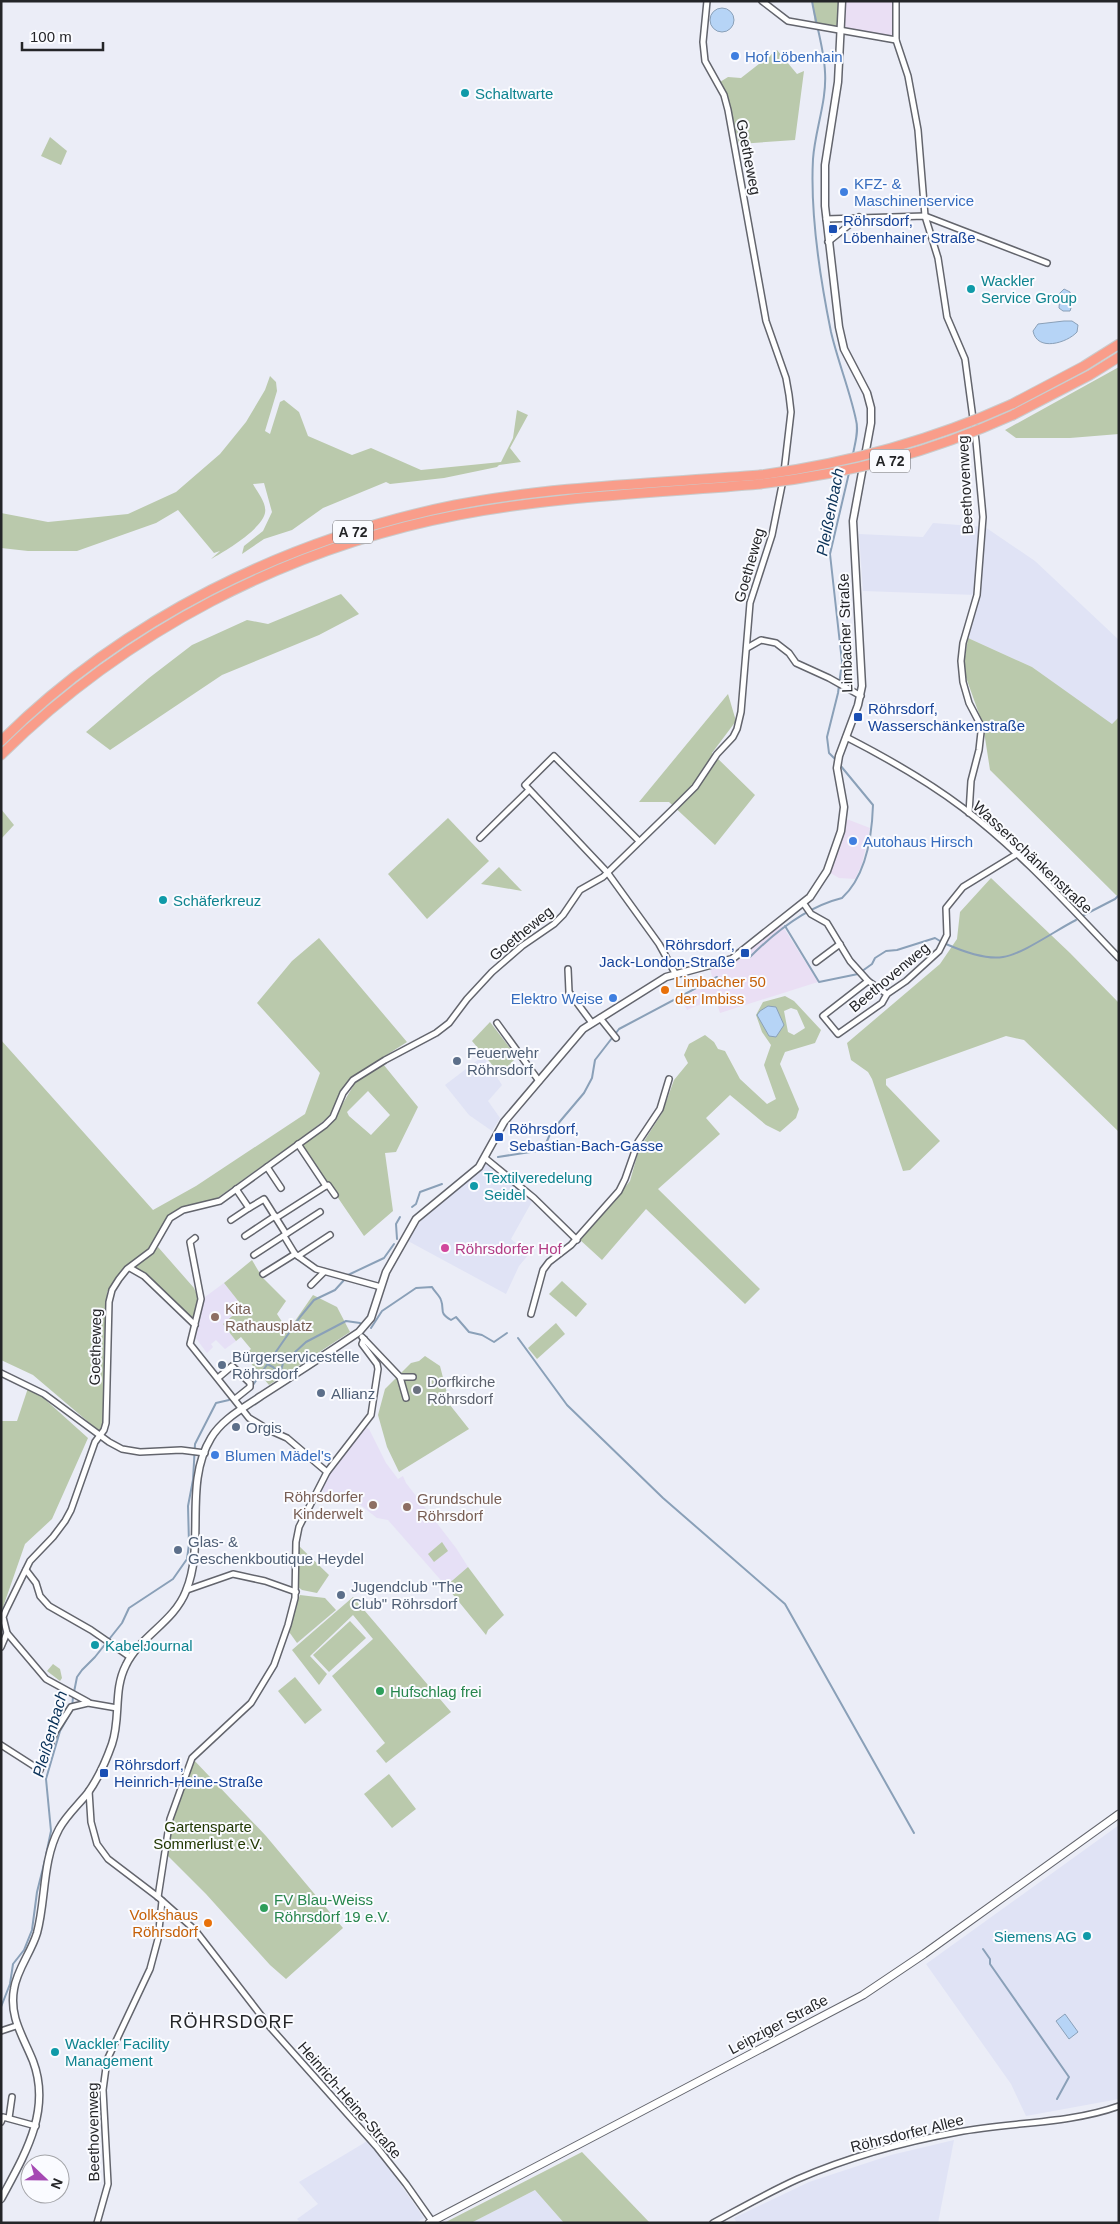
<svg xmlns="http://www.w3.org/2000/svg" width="1120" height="2224" font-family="Helvetica,sans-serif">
<rect width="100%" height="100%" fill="#ebedf7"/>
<g fill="#eadff4">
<polygon points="842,1 896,1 896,40 840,28"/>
<polygon points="844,818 870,828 862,864 855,879 839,878 827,871"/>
<polygon points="780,922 818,982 720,1013 715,998 687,1010 681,998 713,981 709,964 732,959"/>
</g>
<g fill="#e0e3f5">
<polygon points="933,523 985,527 1035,561 1119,640 1119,717 1112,725 1032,667 968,638 977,595 863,591 859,534 923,537"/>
<polygon points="483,1056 502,1085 488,1101 500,1118 492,1131 469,1115 445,1085"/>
<polygon points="485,1158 534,1198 511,1239 529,1254 519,1266 506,1294 408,1241 432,1204"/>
<polygon points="1119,1825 1119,2099 1026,2116 1011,2084 926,1964"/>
<polygon points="369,2140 424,2218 415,2223 301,2223 297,2219 318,2204 299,2182"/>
<polygon points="954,2140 938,2223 737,2223 734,2218 809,2182 891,2155"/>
<polygon points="535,2190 564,2223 471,2223"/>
</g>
<g fill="#e6e0f6">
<polygon points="224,1283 239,1302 239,1310 223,1324 236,1341 225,1349 216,1340 211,1344 213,1347 207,1353 195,1337 205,1297"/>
<polygon points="366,1427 369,1429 386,1463 398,1479 403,1476 406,1483 456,1548 468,1567 446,1586 388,1520 377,1518 345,1493 336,1504 323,1491 323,1486 329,1474"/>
</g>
<g fill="#bac9ac" fill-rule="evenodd">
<polygon points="812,1 842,1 840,28 815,25"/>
<polygon points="777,50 797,74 804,71 795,140 739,144 730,109 720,82 728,77 741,78"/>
<polygon points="50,137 67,151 61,165 41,156"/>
<polygon points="1119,367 1119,434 1070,438 1016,438 1005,430"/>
<path d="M270 376 276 382 277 391 265 431 270 434 280 402 284 400 299 412 308 436 352 455 371 448 421 470 501 462 513 438 517 410 528 415 510 448 521 462 499 465 497 467 444 478 390 484 386 482 323 508 292 530 264 539 242 554 244 546 263 531 272 512 264 483 253 484C257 492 267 503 265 513 261 530 225 551 211 559L220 551 214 553 178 510 156 523 77 551H28L1 548V513L48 522 128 514 176 492 220 454 246 422 265 390Z"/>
<polygon points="341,594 359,614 319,635 222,675 110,750 86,732 149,678 192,645 247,620 268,624"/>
<polygon points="968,638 1032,667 1112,724 1119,717 1119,898 990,770 983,725 963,669"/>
<polygon points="728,694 736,721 712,753 755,795 715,845 669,802 639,802"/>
<polygon points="1,809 14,825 1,839"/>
<polygon points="448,818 489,861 427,919 388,874"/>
<polygon points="499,867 522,891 481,884"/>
<polygon points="991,878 1070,953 1119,1003 1119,1132 1024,1040 1006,1036 886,1079 886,1085 940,1141 910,1170 903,1171 872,1079 868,1072 851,1060 847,1043 940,964 957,939 960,912"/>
<polygon points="319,938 407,1042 355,1075 339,1094 330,1116 304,1136 213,1201 178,1209 167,1218 152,1247 129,1264 107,1292 103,1424 99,1431 33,1375 1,1360 1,1040 153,1210 196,1186 305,1114 320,1073 257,1003 292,961"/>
<path d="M785 996 794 1001 821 1030 815 1043 785 1052 780 1064 799 1109 796 1118 780 1132 766 1125 730 1095 706 1118 720 1134 658 1189 760 1289 745 1304 646 1209 602 1260 579 1239 604 1213 630 1181 639 1149 662 1113 674 1080 688 1063 684 1055 689 1044 705 1035 714 1042 718 1049 725 1051 740 1079 767 1104 776 1099 764 1065 771 1045 762 1032 756 1015 763 1002ZM791 1008 797 1010 805 1028 794 1035 788 1032 784 1011Z"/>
<polygon points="490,1022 517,1057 500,1074 472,1041"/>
<path d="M383 1064 418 1107 396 1152 385 1153 393 1211 364 1236 302 1145 330 1125 355 1083ZM368 1091 390 1115 371 1135 349 1116 347 1112Z"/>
<polygon points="158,1247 194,1288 199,1299 194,1320 146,1275 135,1267"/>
<polygon points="252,1260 262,1277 286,1301 277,1314 288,1331 313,1295 337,1307 350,1332 269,1385 244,1355 251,1349 241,1337 236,1341 223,1324 239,1310 239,1302 224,1283"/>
<polygon points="562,1281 587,1304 576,1317 549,1294"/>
<polygon points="556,1323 565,1334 537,1359 528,1348"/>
<polygon points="425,1356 440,1366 450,1405 469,1429 399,1472 387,1447 378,1415 385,1389 411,1363 419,1361"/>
<polygon points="29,1385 88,1438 52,1519 25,1544 1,1613 1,1421 17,1421"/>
<polygon points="442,1542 448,1551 434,1562 428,1554"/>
<polygon points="299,1546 329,1575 317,1593 302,1590 298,1587"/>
<polygon points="468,1567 504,1615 488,1630 486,1635 446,1586"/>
<polygon points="300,1595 325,1598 336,1610 297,1643 287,1629"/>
<polygon points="353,1597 451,1712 386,1763 376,1751 385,1743 332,1676 373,1639 353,1615 310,1656 327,1674 319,1685 292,1650"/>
<polygon points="350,1621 366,1638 329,1672 313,1655"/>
<polygon points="53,1664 60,1669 62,1678 60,1681 47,1671"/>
<polygon points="295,1677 322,1710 305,1724 278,1691"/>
<polygon points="192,1758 266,1836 343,1928 286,1979 270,1965 206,1894 164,1852 170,1819"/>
<polygon points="389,1774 416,1809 392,1828 364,1794"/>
<polygon points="582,2152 650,2223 564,2223 535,2190 471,2223 444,2223"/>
</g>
<g fill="#b6d4f6" stroke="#8aa0b8">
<circle cx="722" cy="20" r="12"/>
<polygon points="1064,289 1070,292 1072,305 1070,311 1063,311 1059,308 1060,293"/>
<path d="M1064 321H1072L1078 325 1077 332C1067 343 1037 352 1033 331L1038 324Z"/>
<polygon points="768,1006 776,1007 784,1025 776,1037 769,1036 757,1015 760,1011"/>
<polygon points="1065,2014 1078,2032 1069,2039 1056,2021"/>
</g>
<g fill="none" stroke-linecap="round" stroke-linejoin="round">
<g stroke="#8aa0b8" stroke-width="2">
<path d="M812 1C816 25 824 48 825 72 827 101 815 130 813 159 810 215 820 278 831 332 838 362 850 391 856 420 859 431 855 443 853 454"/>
<polyline points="837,761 829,753 827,737 838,693 842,662 830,554 849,473"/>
<polyline points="1084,915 1115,899 1119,895"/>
<polyline points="785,926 819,982 858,974 872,964 875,958 886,951 897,950 935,938 940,941"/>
<path d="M946 944C962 951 986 960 1003 957 1023 954 1056 930 1076 920"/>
<path d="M750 957C776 931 806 907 842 898 866 876 872 836 873 805L840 765"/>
<polyline points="498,1157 543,1150 551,1132 584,1093 592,1078 595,1060 619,1029 717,977"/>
<polyline points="412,1207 416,1204 420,1192 442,1184"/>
<polyline points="397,1239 396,1224 400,1217"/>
<polyline points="348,1275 384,1258 394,1244"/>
<path d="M371 1328 382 1311 416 1288 432 1287C434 1291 440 1296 441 1300 445 1311 438 1312 451 1320L456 1317 469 1332 482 1335 494 1342 507 1333"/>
<polyline points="518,1338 567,1405 663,1498 785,1604 914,1833"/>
<polyline points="293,1354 306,1342 346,1321 360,1323"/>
<polyline points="267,1364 273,1367 280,1375 283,1363 288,1359"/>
<polyline points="253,1385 300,1317 314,1300 335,1290 345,1279"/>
<polyline points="74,1692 77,1677 82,1670 95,1657 122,1623 129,1608 173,1579 187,1559 189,1544 188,1506 193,1480 195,1444 216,1403 229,1400"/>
<polyline points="46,1855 51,1831 46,1779 60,1731 72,1710 73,1696"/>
<polyline points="983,1949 990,1959 990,1964 1069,2077 1057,2099"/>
<polyline points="1,2007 10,1984 13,1964 24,1950 32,1930 37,1892 45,1860"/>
</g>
<g stroke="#63656d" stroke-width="8">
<g id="minor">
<polyline points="707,1 703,42 705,61 724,95 728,110 766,321 786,378 789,395 791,412 784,472"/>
<polyline points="762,1 788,21 896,40"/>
<polyline points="896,1 896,40 908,76 918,130 925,216 938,258 947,317 965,359 976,441 983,517 977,595 963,643 961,661 963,682 969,703 980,724 981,732 979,750 971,781 969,813"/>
<polyline points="826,219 925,216 1047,263"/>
<polyline points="828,242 859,217"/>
<polyline points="747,648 761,640 776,643 789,653 796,663 829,678 861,696"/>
<path d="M846 737C887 758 926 780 963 808 1020 851 1069 906 1119 958"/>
<polyline points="480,838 529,790"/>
<polyline points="639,841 554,756 525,785 607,872 659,944 675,973"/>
<polyline points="804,904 811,914 827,923 850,961 868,981 823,1016 838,1034 882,1003 887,994 906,981 939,951 947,935 946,908 963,887 1017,854"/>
<polyline points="816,962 840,944"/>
<polyline points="568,969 569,992 592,1023"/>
<polyline points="868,981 887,994"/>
<polyline points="600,1018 616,1038"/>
<polyline points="497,1023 539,1081"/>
<polyline points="298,1144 326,1186 328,1185 335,1195"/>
<polyline points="485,1158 534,1198 577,1240"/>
<polyline points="267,1167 281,1188"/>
<polyline points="236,1189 249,1208 264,1199 286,1234"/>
<polyline points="276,1218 326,1186"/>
<polyline points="231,1220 249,1208"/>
<polyline points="245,1236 275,1216"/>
<polyline points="284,1236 295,1254 316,1269 381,1287"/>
<polyline points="195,1238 190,1242 201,1299 190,1344 249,1418 269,1430 287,1438 327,1472"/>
<polyline points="254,1255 320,1212"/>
<polyline points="298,1256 330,1235"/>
<polyline points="130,1268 144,1276 195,1325"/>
<polyline points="263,1274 295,1254"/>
<polyline points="311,1285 324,1272"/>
<polyline points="531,1314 543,1270 549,1262 571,1245 619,1191 625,1179 638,1142 660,1109 669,1079"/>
<polyline points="362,1337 400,1377 406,1398"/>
<polyline points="1,1373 44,1394 109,1442 122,1449 140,1452 181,1450 205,1453"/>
<polyline points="400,1377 413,1377"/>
<polyline points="218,1378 232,1366 250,1383 250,1387 235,1399"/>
<polyline points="26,1570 36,1583 40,1596 49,1606 91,1630 130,1657"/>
<polyline points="187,1590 233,1574 265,1581 296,1592"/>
<polyline points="7,1633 46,1679 88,1702"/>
<polyline points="1,1647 7,1633 3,1617 6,1610 30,1561 53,1537 65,1521 71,1510 95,1442 104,1430 106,1423 109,1302 112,1290 119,1279 127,1269 151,1251 170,1218 183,1210 220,1201 325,1125 333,1117 343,1093 353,1080 385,1060 436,1033 449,1023 467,999 492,972 522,946 554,924 563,915 580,890 603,877 675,807 695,787 717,754 733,737 737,729 741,712 750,603 772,535 783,480"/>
<polyline points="1,1745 40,1770 55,1732 71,1707 88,1703 117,1708"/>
<polyline points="89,1791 91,1822 97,1844 108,1859 158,1897 195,1930 270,2027 376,2146 406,2184 432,2221"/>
<polyline points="158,1897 170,1819 192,1758 251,1703 274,1665 288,1625 295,1598 296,1542 299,1527 327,1472 371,1415 378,1369 377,1364 362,1344 364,1339"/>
<polyline points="1,2031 16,2026"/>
<polyline points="9,2118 12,2097"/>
<polyline points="1,2122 3,2117 36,2126"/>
<polyline points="97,2223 108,2184 103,2090 107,2060 150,1969 158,1939 162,1901"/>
<path d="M713 2223C741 2208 769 2192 798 2179 849 2157 903 2142 958 2132 1010 2122 1069 2124 1119 2106"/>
</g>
</g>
<g stroke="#63656d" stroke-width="9">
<path id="tertiary" d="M1 2199C24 2156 52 2111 33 2061 23 2036 9 2017 14 1989 17 1969 31 1953 37 1933 46 1900 42 1861 59 1829 66 1816 77 1806 87 1794 98 1779 106 1761 112 1744 121 1718 113 1690 126 1665 140 1636 174 1622 186 1591 206 1543 183 1484 211 1438 222 1419 244 1408 261 1396 294 1375 326 1354 359 1332L371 1318 386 1272 416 1219 479 1167 504 1122 583 1029 666 977 732 959 810 897 827 871 841 831 844 807 837 768 839 756 858 705 862 686 853 521 871 423V408L867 393 844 349 839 327 825 206V165L838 82 842 1"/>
</g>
<g stroke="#63656d" stroke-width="9">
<polyline id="secondary" points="429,2223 863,1995 924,1954 1119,1814"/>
</g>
<g stroke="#cacbcb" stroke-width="11">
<g id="motorway">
<polyline points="1012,404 1084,366 1119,344"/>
<polyline points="1013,415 1090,375 1119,357"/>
<path d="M1 741C124 619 286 539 455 505 552 486 661 483 760 475"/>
<path d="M1 755C126 632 286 548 458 515 557 496 660 493 760 484"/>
</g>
</g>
<use href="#minor" stroke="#fff" stroke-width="5"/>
<use href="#tertiary" stroke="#fff" stroke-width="6"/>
<use href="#secondary" stroke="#fff" stroke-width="7"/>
<use href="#motorway" stroke="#f99d8a" stroke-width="9"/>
<g stroke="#cacbcb" stroke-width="11" stroke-linecap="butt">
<g id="motorway-bridge">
<path d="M760 475C850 463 930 441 1012 404"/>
<path d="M760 484C852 473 929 453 1013 415"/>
</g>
</g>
<use href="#motorway-bridge" stroke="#f99d8a" stroke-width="9"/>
</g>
<g fill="#3f7fe0" stroke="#fafbff" stroke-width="2">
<circle cx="735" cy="56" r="5"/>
<circle cx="844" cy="192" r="5"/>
<circle cx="853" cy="841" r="5"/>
<circle cx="613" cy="998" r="5"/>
<circle cx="215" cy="1455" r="5"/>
</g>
<g fill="#0f9aa8" stroke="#fafbff" stroke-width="2">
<circle cx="465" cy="93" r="5"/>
<circle cx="971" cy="289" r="5"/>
<circle cx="163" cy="900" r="5"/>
<circle cx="474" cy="1186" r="5"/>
<circle cx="95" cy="1645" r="5"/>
<circle cx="1087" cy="1936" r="5"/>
<circle cx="55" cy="2052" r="5"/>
</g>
<g fill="#1a4fb4" stroke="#fafbff" stroke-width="2">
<rect x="828" y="224" width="10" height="10" rx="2.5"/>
<rect x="853" y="712" width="10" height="10" rx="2.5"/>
<rect x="740" y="948" width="10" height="10" rx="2.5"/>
<rect x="494" y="1132" width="10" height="10" rx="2.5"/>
<rect x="99" y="1768" width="10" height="10" rx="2.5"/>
</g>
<g fill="#e8710a" stroke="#fafbff" stroke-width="2">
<circle cx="665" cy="990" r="5"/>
<circle cx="208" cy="1923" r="5"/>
</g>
<g fill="#5c6f8a" stroke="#fafbff" stroke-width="2">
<circle cx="457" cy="1061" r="5"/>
<circle cx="222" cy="1365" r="5"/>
<circle cx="321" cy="1393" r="5"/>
<circle cx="236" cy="1427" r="5"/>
<circle cx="178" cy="1550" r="5"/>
<circle cx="341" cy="1595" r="5"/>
</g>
<circle fill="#d1479c" stroke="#fafbff" stroke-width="2" cx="445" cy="1248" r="5"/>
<g fill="#8d6e63" stroke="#fafbff" stroke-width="2">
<circle cx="215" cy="1317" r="5"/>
<circle cx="373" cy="1505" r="5"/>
<circle cx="407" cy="1507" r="5"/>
</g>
<circle fill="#6b7280" stroke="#fafbff" stroke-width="2" cx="417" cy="1390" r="5"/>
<g fill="#2e9e5b" stroke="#fafbff" stroke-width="2">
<circle cx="380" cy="1691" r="5"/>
<circle cx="264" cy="1908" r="5"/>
</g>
<g text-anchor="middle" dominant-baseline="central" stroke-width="4" stroke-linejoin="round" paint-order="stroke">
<g fill="#fafbff" stroke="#646568" stroke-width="1">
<rect x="870" y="449.5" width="40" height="23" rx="4"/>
<rect x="333" y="520.5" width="40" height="23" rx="4"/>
</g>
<g font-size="14" font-weight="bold" fill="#242528">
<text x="890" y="461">A 72</text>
<text x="353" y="532">A 72</text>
</g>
<g font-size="15" fill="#366cbe" stroke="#fafbff" text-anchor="start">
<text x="745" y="56">Hof Löbenhain</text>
<text x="854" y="183">KFZ- &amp;<tspan x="854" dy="17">Maschinenservice</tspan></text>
<text x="863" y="841">Autohaus Hirsch</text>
<text x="603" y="998" text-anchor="end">Elektro Weise</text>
<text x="225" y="1455">Blumen Mädel's</text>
</g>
<g font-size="15" fill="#0d838f" stroke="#fafbff" text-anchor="start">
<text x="475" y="93">Schaltwarte</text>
<text x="981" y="280">Wackler<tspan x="981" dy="17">Service Group</tspan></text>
<text x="173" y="900">Schäferkreuz</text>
<text x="484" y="1177">Textilveredelung<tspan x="484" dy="17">Seidel</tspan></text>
<text x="105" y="1645">KabelJournal</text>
<text x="1077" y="1936" text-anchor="end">Siemens AG</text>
<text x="65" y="2043">Wackler Facility<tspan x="65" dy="17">Management</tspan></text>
</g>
<g font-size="15" fill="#242528" stroke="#fafbff">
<text transform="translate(749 157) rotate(79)">Goetheweg</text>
<text transform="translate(965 485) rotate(-93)">Beethovenweg</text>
<text transform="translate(749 565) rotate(-74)">Goetheweg</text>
<text transform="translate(845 633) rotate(-92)">Limbacher Straße</text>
<text transform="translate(1033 857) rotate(43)">Wasserschänkenstraße</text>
<text transform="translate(521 933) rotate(-39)">Goetheweg</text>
<text transform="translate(889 977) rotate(-40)">Beethovenweg</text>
<text transform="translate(95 1347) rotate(-89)">Goetheweg</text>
<text transform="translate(778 2024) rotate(-28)">Leipziger Straße</text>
<text transform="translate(350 2100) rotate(49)">Heinrich-Heine-Straße</text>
<text transform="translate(93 2132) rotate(-91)">Beethovenweg</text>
<text transform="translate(907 2133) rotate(-14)">Röhrsdorfer Allee</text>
</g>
<g font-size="15" fill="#164399" stroke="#fafbff" text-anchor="start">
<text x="843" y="220">Röhrsdorf,<tspan x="843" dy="17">Löbenhainer Straße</tspan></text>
<text x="868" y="708">Röhrsdorf,<tspan x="868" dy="17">Wasserschänkenstraße</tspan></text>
<text x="735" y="944" text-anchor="end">Röhrsdorf,<tspan x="735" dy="17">Jack-London-Straße</tspan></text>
<text x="509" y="1128">Röhrsdorf,<tspan x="509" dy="17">Sebastian-Bach-Gasse</tspan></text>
<text x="114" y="1764">Röhrsdorf,<tspan x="114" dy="17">Heinrich-Heine-Straße</tspan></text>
</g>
<g font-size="15" fill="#c56008" stroke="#fafbff" text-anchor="start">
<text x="675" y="981">Limbacher 50<tspan x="675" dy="17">der Imbiss</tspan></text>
<text x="198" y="1914" text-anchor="end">Volkshaus<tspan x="198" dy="17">Röhrsdorf</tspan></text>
</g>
<g font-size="15" fill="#4e5e75" stroke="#fafbff" text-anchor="start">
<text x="467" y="1052">Feuerwehr<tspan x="467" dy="17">Röhrsdorf</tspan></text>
<text x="232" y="1356">Bürgerservicestelle<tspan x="232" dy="17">Röhrsdorf</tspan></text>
<text x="331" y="1393">Allianz</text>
<text x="246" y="1427">Orgis</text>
<text x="188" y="1541">Glas- &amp;<tspan x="188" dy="17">Geschenkboutique Heydel</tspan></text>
<text x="351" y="1586">Jugendclub "The<tspan x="351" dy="17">Club" Röhrsdorf</tspan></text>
</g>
<g font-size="15" fill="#b23c85" stroke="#fafbff" text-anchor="start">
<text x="455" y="1248">Röhrsdorfer Hof</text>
</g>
<g font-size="15" fill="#785e54" stroke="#fafbff" text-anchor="start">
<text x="225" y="1308">Kita<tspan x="225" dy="17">Rathausplatz</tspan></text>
<text x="363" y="1496" text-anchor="end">Röhrsdorfer<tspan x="363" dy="17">Kinderwelt</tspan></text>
<text x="417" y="1498">Grundschule<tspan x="417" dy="17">Röhrsdorf</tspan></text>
</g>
<g font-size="15" fill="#5b616d" stroke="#fafbff" text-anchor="start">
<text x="427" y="1381">Dorfkirche<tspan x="427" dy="17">Röhrsdorf</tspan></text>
</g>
<g font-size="15" fill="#27864d" stroke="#fafbff" text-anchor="start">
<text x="390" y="1691">Hufschlag frei</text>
<text x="274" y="1899">FV Blau-Weiss<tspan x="274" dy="17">Röhrsdorf 19 e.V.</tspan></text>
</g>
<g font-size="15" fill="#203600" stroke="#fafbff">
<text x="208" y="1826">Gartensparte<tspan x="208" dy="17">Sommerlust e.V.</tspan></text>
</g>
<g font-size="16" font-style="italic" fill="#093158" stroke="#fafbff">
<text transform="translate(830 512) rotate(-79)">Pleißenbach</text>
<text transform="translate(50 1734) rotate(-74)">Pleißenbach</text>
</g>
<g font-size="18" letter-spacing="1" fill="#242528" stroke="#fafbff">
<text x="232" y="2022">RÖHRSDORF</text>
</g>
</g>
<rect width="1120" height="2224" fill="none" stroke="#242528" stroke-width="5"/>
<g transform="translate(45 2179) rotate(112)"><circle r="24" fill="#fafbff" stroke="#a4a5a9"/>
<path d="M0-4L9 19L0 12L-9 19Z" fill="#a549b3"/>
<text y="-8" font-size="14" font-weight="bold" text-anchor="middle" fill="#242528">N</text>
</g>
<path d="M22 42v8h81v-8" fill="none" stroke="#242528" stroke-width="2.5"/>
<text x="30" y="42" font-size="15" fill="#242528" stroke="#fafbff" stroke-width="4" paint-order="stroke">100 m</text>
</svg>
